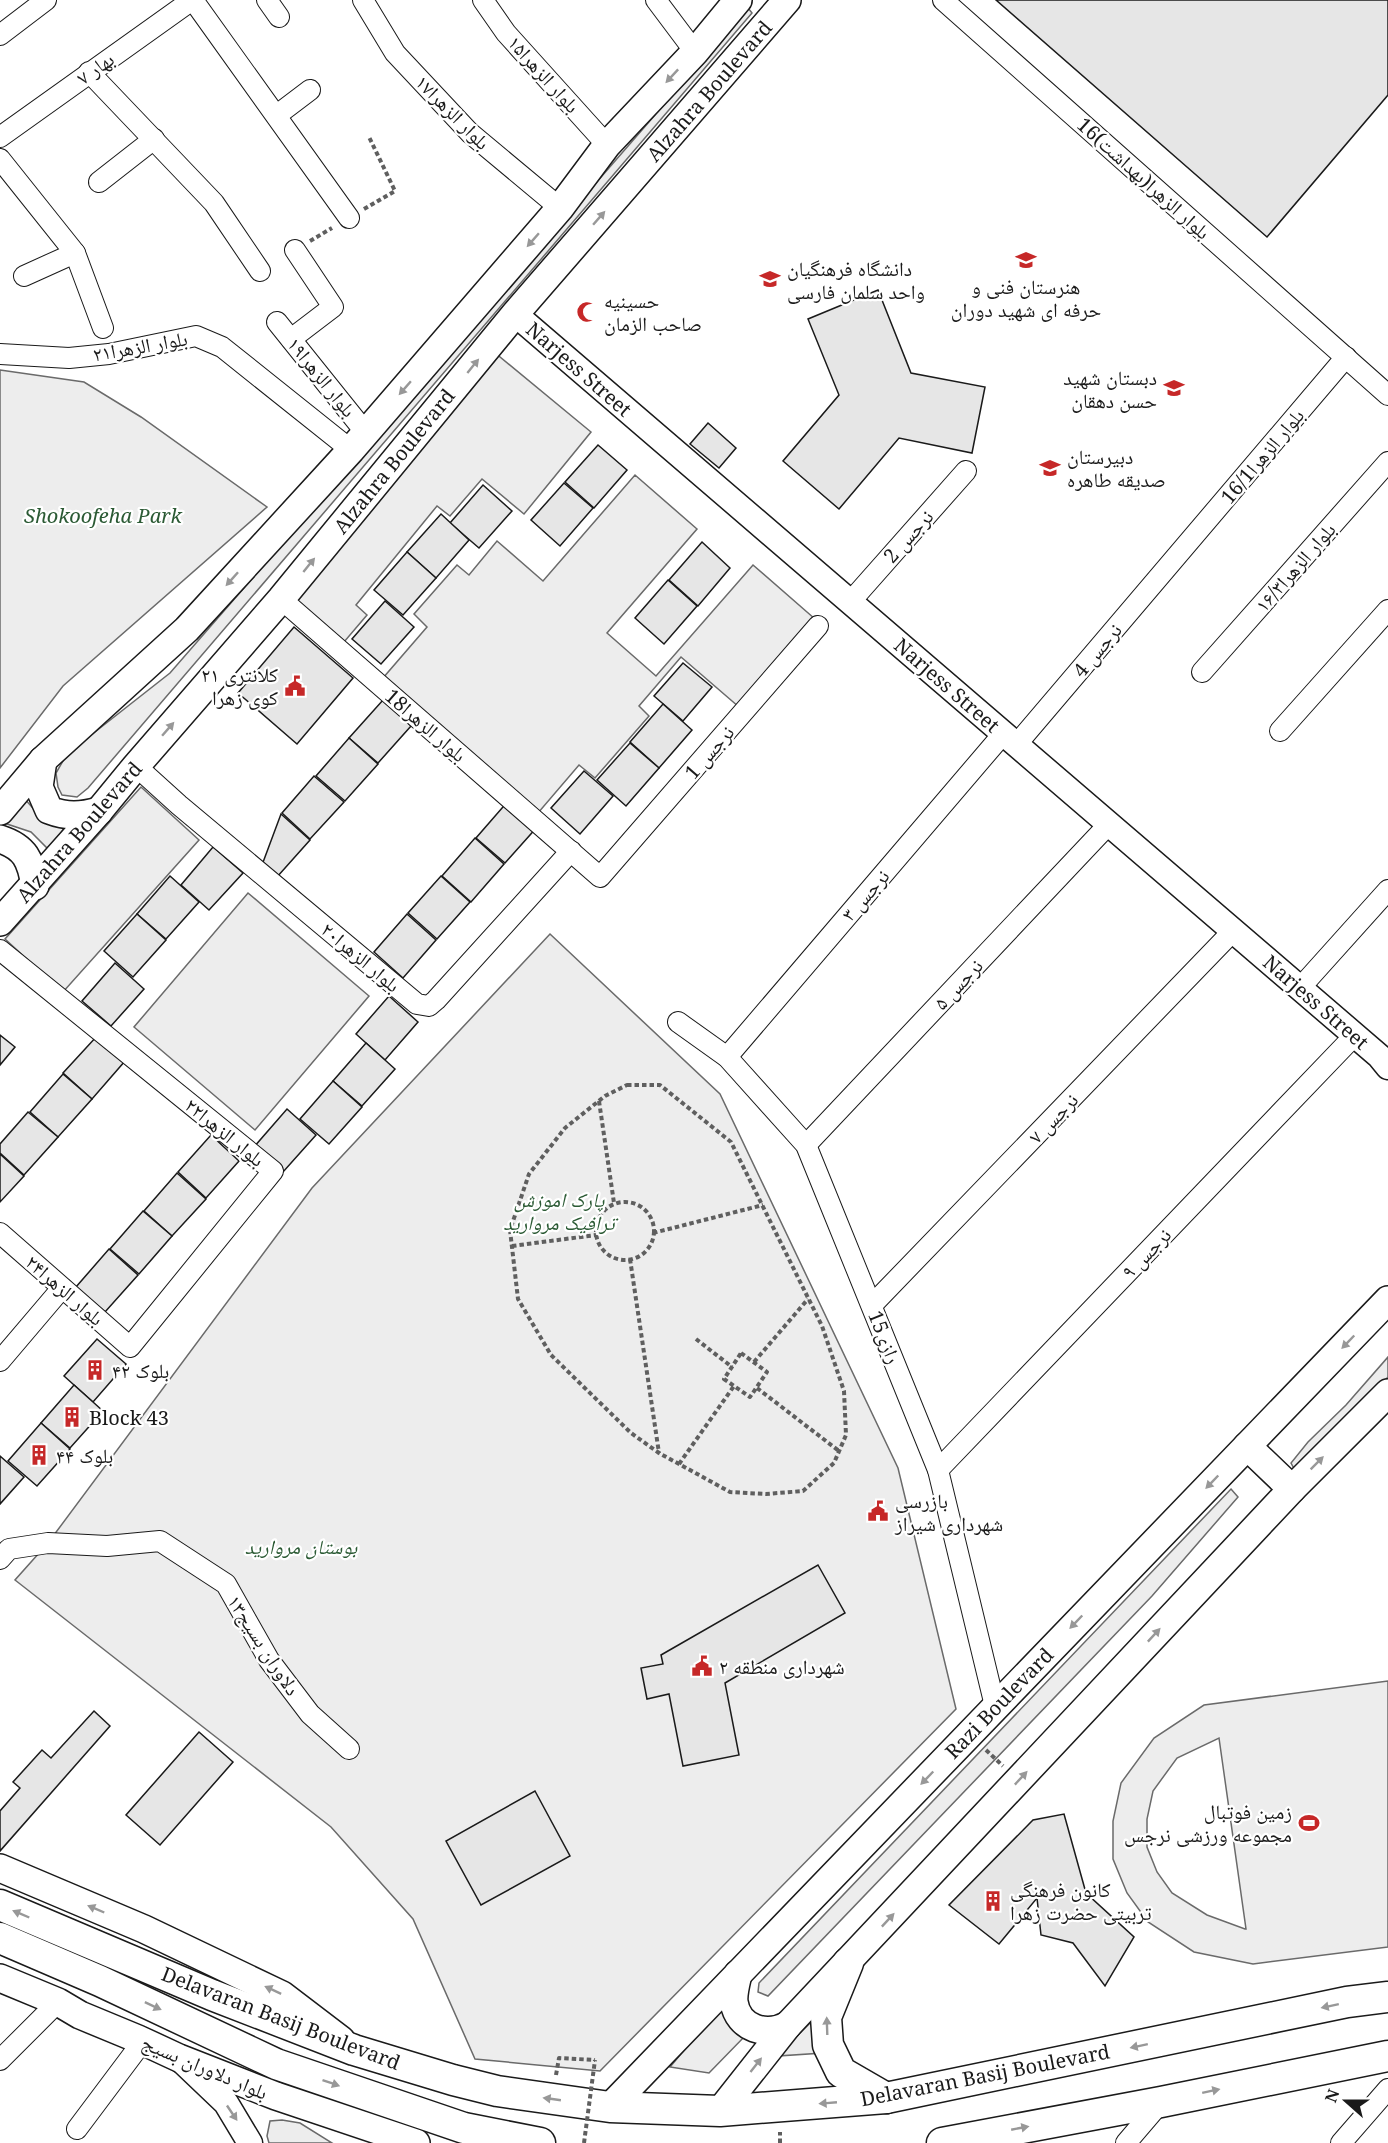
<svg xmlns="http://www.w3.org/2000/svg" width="1388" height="2143" font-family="'Noto Serif','Noto Naskh Arabic',serif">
<rect width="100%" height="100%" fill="#fff"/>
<g fill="#ededed" stroke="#6a6a6a" stroke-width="1.5" fill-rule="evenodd">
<polygon points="748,8 752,13 88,788 77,797 62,795 58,787 56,773 67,754 170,673"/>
<polygon points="494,352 591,432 524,514 482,479 450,516 437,506 356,605 367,615 344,642 292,599"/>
<polygon points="0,370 84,382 141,417 267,507 63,686 0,768"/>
<polygon points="635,475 697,529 607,633 656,676 753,565 815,619 739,707 681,657 639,706 649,716 595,778 579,765 538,813 383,678 427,627 414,614 457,565 469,575 497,541 543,581"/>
<polygon points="141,787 199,840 63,992 5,939"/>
<polygon points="22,796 40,816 65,827 49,850 31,832 1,822"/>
<polygon points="248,893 369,996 255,1130 134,1027"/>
<polygon points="550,934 720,1094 898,1468 956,1709 600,2071 475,2059 413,1919 331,1827 15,1580 48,1543 312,1188"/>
<polygon points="1388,1357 1388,1377 1296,1472 1291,1463 1308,1442 1346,1405"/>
<polygon points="1231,1489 1238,1497 1152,1596 768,1996 758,1992 759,1983"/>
<path d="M1388 1681V1947L1253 1964 1194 1952 1148 1922 1127 1893 1113 1859V1821L1121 1783 1154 1738 1204 1705ZM1219 1738 1246 1929H1245L1207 1915 1172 1893 1157 1872 1147 1847V1819L1153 1791 1177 1758Z"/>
<polygon points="723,2004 746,2035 709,2073 670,2067"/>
<polygon points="813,2020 823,2053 777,2056"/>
<polygon points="282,2120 300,2123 332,2143 269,2143 267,2136 270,2121"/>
</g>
<g fill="#e6e6e6" stroke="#1a1a1a" stroke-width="1.5">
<polygon points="996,0 1388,0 1388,95 1267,237"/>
<polygon points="878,290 911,373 985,387 972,453 899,438 839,509 783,461 839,395 808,319"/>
<polygon points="708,423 736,448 719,468 690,444"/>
<polygon points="598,445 627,470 594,508 565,482"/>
<polygon points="564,483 593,508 560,546 531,520"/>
<polygon points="483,485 512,511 479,548 450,523"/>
<polygon points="441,514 469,540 436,578 407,552"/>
<polygon points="702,542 730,568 698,606 669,580"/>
<polygon points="407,552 436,578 403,615 374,590"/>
<polygon points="668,580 697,606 664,644 635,618"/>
<polygon points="385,601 414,627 381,664 352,639"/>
<polygon points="294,627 353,678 297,744 238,693"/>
<polygon points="683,663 712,687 683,721 654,696"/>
<polygon points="383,700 411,726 378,763 349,738"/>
<polygon points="663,704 692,730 659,768 630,742"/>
<polygon points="349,738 378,764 345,801 316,776"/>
<polygon points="630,743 659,768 626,806 597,780"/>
<polygon points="584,771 613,796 580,834 551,808"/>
<polygon points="314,776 344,802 310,839 282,813"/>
<polygon points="509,800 538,826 505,863 476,838"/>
<polygon points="281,814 310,840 277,877 262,865"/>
<polygon points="475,838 504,864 471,902 442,876"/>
<polygon points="213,847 243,873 209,910 181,885"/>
<polygon points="170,876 199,902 166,939 137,914"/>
<polygon points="441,876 470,902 437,939 408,913"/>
<polygon points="137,914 166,940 133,977 104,951"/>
<polygon points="407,914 436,940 403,978 374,952"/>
<polygon points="115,963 144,989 111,1026 82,1001"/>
<polygon points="389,996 418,1022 385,1060 356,1034"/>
<polygon points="0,1035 15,1047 0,1065"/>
<polygon points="97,1036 125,1061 92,1099 63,1073"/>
<polygon points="366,1043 395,1069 362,1106 333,1081"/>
<polygon points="63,1074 92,1099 58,1137 30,1112"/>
<polygon points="333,1081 362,1107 329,1144 300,1119"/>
<polygon points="287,1109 316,1135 283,1172 254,1147"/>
<polygon points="28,1112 58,1137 24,1175 0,1153 0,1144"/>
<polygon points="211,1135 239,1161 206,1198 178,1172"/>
<polygon points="0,1154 24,1176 0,1202"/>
<polygon points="177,1173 206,1199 172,1236 144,1211"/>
<polygon points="143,1211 172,1236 139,1274 110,1249"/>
<polygon points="109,1249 138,1275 105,1312 76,1287"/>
<polygon points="97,1339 126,1364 93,1402 64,1376"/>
<polygon points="74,1385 103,1411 70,1448 41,1423"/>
<polygon points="41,1423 70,1449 37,1486 8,1461"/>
<polygon points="0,1456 24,1477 0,1504"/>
<polygon points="818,1565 845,1613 725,1683 739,1755 683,1766 669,1694 647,1699 641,1668 663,1664 661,1655"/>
<polygon points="94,1711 110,1726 0,1851 0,1811 20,1788 13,1782 42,1750 51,1758"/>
<polygon points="199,1732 233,1762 160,1845 126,1815"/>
<polygon points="535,1791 570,1856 481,1905 446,1841"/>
<polygon points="1064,1814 1086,1893 1134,1937 1105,1986 1073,1943 1041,1935 1037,1898 999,1944 949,1905 1033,1820"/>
</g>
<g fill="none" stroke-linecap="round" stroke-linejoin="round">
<g stroke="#1a1a1a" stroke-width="22">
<g id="minor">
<polyline points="193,0 349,218"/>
<polyline points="267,0 279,17"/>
<polyline points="363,0 395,53 470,133 560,208"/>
<polyline points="483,0 506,33 607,145"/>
<polyline points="656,0 695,52"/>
<polyline points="943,0 1388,395"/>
<polyline points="0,35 46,0"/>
<polyline points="89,72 214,203 260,271"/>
<polyline points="277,115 310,90"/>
<polyline points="0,137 192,0"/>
<polyline points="0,159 75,253 103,328"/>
<polyline points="99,182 154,139"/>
<polyline points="24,276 75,253"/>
<polyline points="277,322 366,433"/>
<polyline points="291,339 333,307 295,250"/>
<polyline points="0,354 69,358 109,354 196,336 222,347 351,450"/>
<polyline points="281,599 600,877 818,626"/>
<polyline points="851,601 966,471"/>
<polyline points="1202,672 1388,462"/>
<polyline points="1280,731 1388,610"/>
<polyline points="1016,745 1346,357"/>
<polyline points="136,766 179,805 417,1004 429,1006 436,1000 571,851"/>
<polyline points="0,950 273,1171 130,1347 0,1233"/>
<polyline points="1300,988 1388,890"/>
<polyline points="678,1022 727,1057 806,1145 938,1470 995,1706"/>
<polyline points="727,1057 1003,734"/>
<polyline points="806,1145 1109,824"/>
<polyline points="872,1305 1233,931"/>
<polyline points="0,1361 62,1288"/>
<polyline points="938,1470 1355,1035"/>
<polyline points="0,1559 9,1549 48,1543 107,1546 160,1541 226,1584 269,1660 310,1714 349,1749"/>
<polyline points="0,2060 58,2002"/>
<polyline points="77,2129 143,2041"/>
<polyline points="1126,2143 1161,2102"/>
<polyline points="1341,2143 1388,2089"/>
</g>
</g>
<g stroke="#1a1a1a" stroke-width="27">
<g id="tertiary">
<polyline points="515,314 1379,1056 1388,1067"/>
<polyline points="183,2062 226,2103 250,2143"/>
</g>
</g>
<g stroke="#1a1a1a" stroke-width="30">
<g id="secondary">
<path d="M43 760 39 787 49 810C67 817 81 816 99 811"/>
<polyline points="0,811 43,760 187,629 351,450 560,208 607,145 695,52 738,0"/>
<path d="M0 839C25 847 31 860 35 886"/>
<polyline points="0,922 99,811 136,766 281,599 515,314 787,0"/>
<polyline points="1247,1446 1292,1489"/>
<polyline points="0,1868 144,1929 282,1995 341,2040"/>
<path d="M738 1974C736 1983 733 1994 734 2002 738 2029 767 2037 788 2025"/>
<polyline points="0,1978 58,2002 80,2015 138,2039 179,2058 276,2096 416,2143"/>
<polyline points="610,2107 1388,1300"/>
<polyline points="720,2111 788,2025 1292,1489 1388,1393"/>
</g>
</g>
<g stroke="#1a1a1a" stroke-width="33">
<g id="primary">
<polyline points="0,1905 212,1995 354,2050 453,2080 497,2091 610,2107 720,2111 886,2098 1347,2002 1388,1997"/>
<polyline points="0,1938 100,1981 276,2064 464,2128 540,2143"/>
<polyline points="848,1963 826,2017 828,2045 841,2072 886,2098"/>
<polyline points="942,2143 1161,2102 1388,2056"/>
</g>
</g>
<g stroke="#5f5f5f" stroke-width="4" stroke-dasharray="4.5 3" stroke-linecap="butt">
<polyline points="364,209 395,191 369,137"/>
<polyline points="310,241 332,228"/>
<polygon points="627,1085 660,1085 731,1142 822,1326 844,1391 846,1435 834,1463 803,1491 766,1494 730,1492 659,1453 631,1433 551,1355 518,1299 510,1230 529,1174 565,1128 605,1096"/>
<polyline points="599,1101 614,1203"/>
<circle cx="625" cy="1231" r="29"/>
<polyline points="653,1233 763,1205"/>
<polyline points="512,1246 596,1235"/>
<polyline points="630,1259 659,1453"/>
<polyline points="696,1339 732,1367"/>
<polygon points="741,1353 767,1372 750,1397 724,1379"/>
<polyline points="754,1362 808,1299"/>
<polyline points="757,1388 839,1451"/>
<polyline points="679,1464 734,1386"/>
<polyline points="986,1750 1003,1766"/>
<polyline points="556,2075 559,2058 595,2060"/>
<polyline points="780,2143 780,2132"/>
</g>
<use href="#minor" stroke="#fff" stroke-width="20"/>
<use href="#tertiary" stroke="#fff" stroke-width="24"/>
<use href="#secondary" stroke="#fff" stroke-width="27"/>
<use href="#primary" stroke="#fff" stroke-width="30"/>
<polyline stroke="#5f5f5f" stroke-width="4" stroke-dasharray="4.5 3" stroke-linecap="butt" points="584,2143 595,2060"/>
</g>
<defs><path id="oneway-solid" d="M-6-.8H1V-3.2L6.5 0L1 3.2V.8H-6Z" transform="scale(1.5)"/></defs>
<g fill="#989898">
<use href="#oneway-solid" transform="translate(672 76) rotate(133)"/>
<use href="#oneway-solid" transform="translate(599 218) rotate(-49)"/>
<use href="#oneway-solid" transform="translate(533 240) rotate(131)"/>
<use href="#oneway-solid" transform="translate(473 366) rotate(-51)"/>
<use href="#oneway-solid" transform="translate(405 388) rotate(131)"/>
<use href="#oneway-solid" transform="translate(309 565) rotate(-51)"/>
<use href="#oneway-solid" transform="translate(232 579) rotate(132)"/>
<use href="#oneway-solid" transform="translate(168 729) rotate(-49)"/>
<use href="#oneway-solid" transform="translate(1348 1342) rotate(134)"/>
<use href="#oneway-solid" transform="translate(1317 1463) rotate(-45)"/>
<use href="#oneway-solid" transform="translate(1212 1482) rotate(134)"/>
<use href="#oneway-solid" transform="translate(1076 1622) rotate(134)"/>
<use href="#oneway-solid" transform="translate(1154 1635) rotate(-47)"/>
<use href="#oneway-solid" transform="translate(927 1778) rotate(134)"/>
<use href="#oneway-solid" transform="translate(1021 1778) rotate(-47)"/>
<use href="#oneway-solid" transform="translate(96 1909) rotate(-157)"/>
<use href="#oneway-solid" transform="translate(21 1914) rotate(-157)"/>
<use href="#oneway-solid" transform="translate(888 1920) rotate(-47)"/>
<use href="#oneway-solid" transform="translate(273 1990) rotate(-155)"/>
<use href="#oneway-solid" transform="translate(153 2006) rotate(25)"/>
<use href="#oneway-solid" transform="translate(1330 2006) rotate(168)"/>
<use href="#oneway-solid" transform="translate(827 2026) rotate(-92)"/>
<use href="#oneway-solid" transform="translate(1139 2046) rotate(168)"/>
<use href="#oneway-solid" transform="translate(756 2065) rotate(-52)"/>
<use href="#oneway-solid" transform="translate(331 2083) rotate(19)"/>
<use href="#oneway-solid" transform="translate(1211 2091) rotate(-12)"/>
<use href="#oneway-solid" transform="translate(552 2099) rotate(-172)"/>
<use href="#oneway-solid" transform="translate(828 2103) rotate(175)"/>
<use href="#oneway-solid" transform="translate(232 2113) rotate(56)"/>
<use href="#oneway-solid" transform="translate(1020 2128) rotate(-11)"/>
</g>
<defs>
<g id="school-bare" transform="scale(1.62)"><path d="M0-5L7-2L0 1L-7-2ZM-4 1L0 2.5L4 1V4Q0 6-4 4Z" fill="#c62828" stroke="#fff" stroke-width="2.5" paint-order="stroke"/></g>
<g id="university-bare" transform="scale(1.62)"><path d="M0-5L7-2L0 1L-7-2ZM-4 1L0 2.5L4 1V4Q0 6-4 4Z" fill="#c62828" stroke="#fff" stroke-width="2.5" paint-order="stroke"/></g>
<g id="mosque-bare" transform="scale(1.62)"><path d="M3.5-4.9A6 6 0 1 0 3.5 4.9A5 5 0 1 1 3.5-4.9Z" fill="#c62828" stroke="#fff" stroke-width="2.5" paint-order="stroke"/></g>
<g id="civic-bare" transform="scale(1.62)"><path d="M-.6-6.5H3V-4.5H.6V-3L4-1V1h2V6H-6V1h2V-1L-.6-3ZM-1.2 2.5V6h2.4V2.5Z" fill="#c62828" stroke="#fff" stroke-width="2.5" paint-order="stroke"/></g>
<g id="building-bare" transform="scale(1.62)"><path d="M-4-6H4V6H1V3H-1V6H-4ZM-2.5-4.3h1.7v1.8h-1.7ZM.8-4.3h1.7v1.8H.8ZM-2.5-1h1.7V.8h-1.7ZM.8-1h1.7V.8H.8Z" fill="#c62828" stroke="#fff" stroke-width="2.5" paint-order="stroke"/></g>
<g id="stadium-bare" transform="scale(1.62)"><path d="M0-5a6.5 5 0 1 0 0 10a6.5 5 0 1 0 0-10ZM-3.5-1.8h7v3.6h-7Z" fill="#c62828" stroke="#fff" stroke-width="2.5" paint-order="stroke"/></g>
</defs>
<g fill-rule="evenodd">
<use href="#school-bare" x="1026" y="260"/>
<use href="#university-bare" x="770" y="279"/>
<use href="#mosque-bare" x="587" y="312"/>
<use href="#school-bare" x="1174" y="388"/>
<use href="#school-bare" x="1050" y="468"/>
<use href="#civic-bare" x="295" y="686"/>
<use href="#building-bare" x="95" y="1370"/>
<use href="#building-bare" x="72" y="1417"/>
<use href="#building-bare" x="39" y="1455"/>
<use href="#civic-bare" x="878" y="1511"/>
<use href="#civic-bare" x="702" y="1666"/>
<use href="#stadium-bare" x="1309" y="1823"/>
<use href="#building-bare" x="993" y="1901"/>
</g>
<g text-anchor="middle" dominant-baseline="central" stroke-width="4.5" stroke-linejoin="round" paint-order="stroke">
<g font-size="20" fill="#1a1a1a" stroke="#fff">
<text transform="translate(95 68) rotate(-35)">بهار ۷</text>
<text transform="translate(544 74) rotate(48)">بلوار الزهرا۱۵</text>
<text transform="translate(709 91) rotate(-49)">Alzahra Boulevard</text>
<text transform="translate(453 112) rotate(45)">بلوار الزهرا۱۷</text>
<text transform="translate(1144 178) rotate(42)">16بلوار الزهرا(بهداشت)</text>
<text transform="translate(140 346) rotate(-10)">بلوار الزهرا۲۱</text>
<text transform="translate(579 369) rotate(41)">Narjess Street</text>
<text transform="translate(322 377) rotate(51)">بلوار الزهرا۱۹</text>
<text transform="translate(1262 456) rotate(-50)">بلوار الزهرا16/1</text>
<text transform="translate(394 461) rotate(-51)">Alzahra Boulevard</text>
<text transform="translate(908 536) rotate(-48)">2 نرجس</text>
<text transform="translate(1295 567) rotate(-49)">بلوار الزهرا۱۶/۳</text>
<text transform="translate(1097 650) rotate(-50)">4 نرجس</text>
<text transform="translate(947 685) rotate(41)">Narjess Street</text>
<text transform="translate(426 725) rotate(41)">18بلوار الزهرا</text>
<text transform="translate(709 752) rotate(-49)">1 نرجس</text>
<text transform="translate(79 832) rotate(-49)">Alzahra Boulevard</text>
<text transform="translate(865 895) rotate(-49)">نرجس ۳</text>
<text transform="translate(361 957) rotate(40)">بلوار الزهرا۲۰</text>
<text transform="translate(958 984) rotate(-47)">نرجس ۵</text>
<text transform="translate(1316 1002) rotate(41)">Narjess Street</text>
<text transform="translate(1053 1118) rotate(-46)">نرجس ۷</text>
<text transform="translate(225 1132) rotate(39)">بلوار الزهرا۲۲</text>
<text transform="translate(1146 1253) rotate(-46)">نرجس ۹</text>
<text transform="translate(65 1290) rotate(41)">بلوار الزهرا۲۴</text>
<text transform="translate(885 1337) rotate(68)">15رازی</text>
<text transform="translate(264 1645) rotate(57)">دلاوران بسیج۱۳</text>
<text transform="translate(999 1703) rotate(-46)">Razi Boulevard</text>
<text transform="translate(281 2018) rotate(21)">Delavaran Basij Boulevard</text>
<text transform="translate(205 2067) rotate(23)">بلوار دلاوران بسیج</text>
<text transform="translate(985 2075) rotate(-11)">Delavaran Basij Boulevard</text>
</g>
<g font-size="20" fill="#1a1a1a" stroke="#fff" text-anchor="start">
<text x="787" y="268">دانشگاه فرهنگیان<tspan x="787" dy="23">واحد سلمان فارسی</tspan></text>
<text x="1026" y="286" text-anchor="middle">هنرستان فنی و<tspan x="1026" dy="23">حرفه ای شهید دوران</tspan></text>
<text x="604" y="300">حسینیه<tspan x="604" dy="23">صاحب الزمان</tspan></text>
<text x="1157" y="377" text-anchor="end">دبستان شهید<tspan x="1157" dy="23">حسن دهقان</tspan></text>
<text x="1067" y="456">دبیرستان<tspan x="1067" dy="23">صدیقه طاهره</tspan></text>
<text x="278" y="674" text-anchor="end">کلانتری ۲۱<tspan x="278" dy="23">کوی زهرا</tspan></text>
<text x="112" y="1370">بلوک ۴۲</text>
<text x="89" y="1417">Block 43</text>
<text x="56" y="1455">بلوک ۴۴</text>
<text x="895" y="1500">بازرسی<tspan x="895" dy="23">شهرداری شیراز</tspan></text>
<text x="719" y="1666">شهرداری منطقه ۲</text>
<text x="1292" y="1811" text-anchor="end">زمین فوتبال<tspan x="1292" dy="23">مجموعه ورزشی نرجس</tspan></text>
<text x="1010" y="1889">کانون فرهنگی<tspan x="1010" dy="23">تربیتی حضرت زهرا</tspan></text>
</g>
<g font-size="20" font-style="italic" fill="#2b5a34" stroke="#fff">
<text x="103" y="515">Shokoofeha Park</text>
<text x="559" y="1199">پارک اموزش<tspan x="559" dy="23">ترافیک مروارید</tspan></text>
<text x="301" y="1546">بوستان مروارید</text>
</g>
</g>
<g transform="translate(1346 2101) rotate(291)" stroke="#ffffff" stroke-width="4.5" paint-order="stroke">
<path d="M0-4.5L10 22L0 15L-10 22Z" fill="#1a1a1a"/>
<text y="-9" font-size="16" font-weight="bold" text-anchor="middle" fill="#1a1a1a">N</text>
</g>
</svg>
